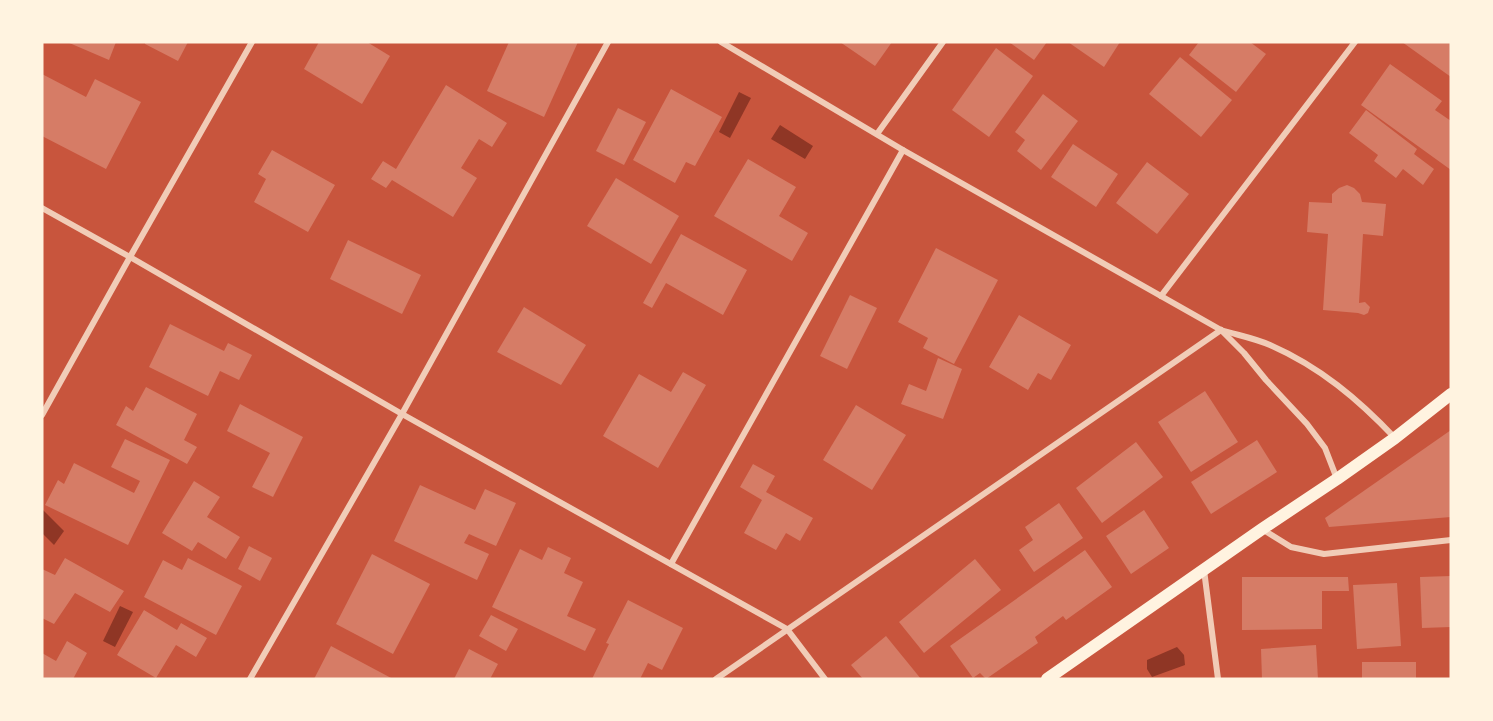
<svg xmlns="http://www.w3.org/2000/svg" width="1493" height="721" font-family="Signika,sans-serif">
<rect width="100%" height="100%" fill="#c8553d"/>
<g fill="#8f3625">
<polygon points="739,92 751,98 730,138 719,132"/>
<polygon points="780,125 813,146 805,159 771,139"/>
<polygon points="42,509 64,531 54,545 42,533"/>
<polygon points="120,606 133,612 115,647 103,641"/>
<polygon points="1177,647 1184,655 1185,665 1152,677 1147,669 1147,660"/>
</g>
<g fill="#d67c66">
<polygon points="67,42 116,42 109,60"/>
<polygon points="145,42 188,42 178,61 145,44"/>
<polygon points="319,42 367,42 390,56 362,104 304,69"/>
<polygon points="509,42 578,42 544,117 487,91"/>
<polygon points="840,42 892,42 875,66"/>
<polygon points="1009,42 1047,42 1034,60"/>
<polygon points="1068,42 1120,42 1104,67"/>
<polygon points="1199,42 1250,42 1266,54 1236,92 1189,55"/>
<polygon points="1402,42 1451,42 1451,77"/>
<polygon points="996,48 1033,76 989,137 952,110"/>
<polygon points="1180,57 1232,100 1201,137 1149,94"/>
<polygon points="1390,64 1442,101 1435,110 1451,121 1451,170 1361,105"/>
<polygon points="42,74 86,97 95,79 141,102 106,169 42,136"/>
<polygon points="446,85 507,123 492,147 479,139 461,168 477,178 453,217 392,180 386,188 371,179 383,161 396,169"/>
<polygon points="671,89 722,117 695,166 686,162 675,183 633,160"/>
<polygon points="1043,94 1078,121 1041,170 1017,151 1025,140 1015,132"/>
<polygon points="618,108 646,122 624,165 596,151"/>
<polygon points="1366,110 1417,149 1414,154 1434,169 1423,185 1403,169 1396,178 1374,161 1378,155 1349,133"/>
<polygon points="1073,144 1118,174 1096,207 1051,177"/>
<polygon points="272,150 335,185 308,232 254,202 266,179 258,174"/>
<polygon points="748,159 796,187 779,216 808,233 792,261 714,216"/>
<polygon points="1147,162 1189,194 1157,234 1116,203"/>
<polygon points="616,178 679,216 651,264 587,226"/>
<polygon points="1347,185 1354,188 1360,194 1362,202 1386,204 1383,236 1363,234 1359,303 1365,302 1370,307 1368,313 1364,315 1358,313 1323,310 1328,234 1307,232 1309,202 1332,203 1332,194 1339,188"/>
<polygon points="681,234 747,270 723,315 666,283 652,308 643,303"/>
<polygon points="348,240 421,275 402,314 330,279"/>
<polygon points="936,248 998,280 954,364 923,348 928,338 898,322"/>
<polygon points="850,295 877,308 847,369 820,356"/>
<polygon points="524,307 586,345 561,385 497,352"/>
<polygon points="1019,315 1071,345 1051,380 1038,373 1028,390 989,367"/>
<polygon points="170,324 224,351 228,343 252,355 239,380 220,371 208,396 149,367"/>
<polygon points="938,358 962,369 943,419 901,404 909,384 926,391"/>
<polygon points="683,372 706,385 658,468 603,436 639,374 671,392"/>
<polygon points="146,387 197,414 184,440 197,447 187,464 116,425 126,406 133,411"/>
<polygon points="1205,391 1238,442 1191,472 1158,422"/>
<polygon points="240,404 303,437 273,497 252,487 270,453 227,431"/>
<polygon points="856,405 906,435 872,490 823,460"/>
<polygon points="1451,430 1451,517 1329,527 1325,518"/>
<polygon points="125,439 170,460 128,545 45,505 58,480 64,484 74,463 134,493 140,481 111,467"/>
<polygon points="1257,440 1277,472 1211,514 1191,482"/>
<polygon points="1136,442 1163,477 1102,523 1076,488"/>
<polygon points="753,464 775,476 766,492 813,518 800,541 786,533 776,550 744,533 762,500 740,487"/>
<polygon points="194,481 220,497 207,517 240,537 226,559 198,542 192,551 162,533"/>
<polygon points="420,485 475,510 485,489 516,503 496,546 469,534 464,543 489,554 477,580 394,541"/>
<polygon points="1059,503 1083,538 1034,572 1019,550 1033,540 1025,527"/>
<polygon points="1144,510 1169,548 1131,574 1106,536"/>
<polygon points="249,546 272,558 260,581 238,569"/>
<polygon points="548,547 571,558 564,573 583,582 567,616 596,629 585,651 492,607 520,549 542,560"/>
<polygon points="1085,550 1112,587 1066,620 1063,616 1035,637 1038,643 986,679 980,673 973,678 950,646"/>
<polygon points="372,554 430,584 393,654 336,624"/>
<polygon points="65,558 124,591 110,612 75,593 54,624 42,618 42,569 55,575"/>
<polygon points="188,558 242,586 216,635 144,597 163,560 182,570"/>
<polygon points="975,559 1001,590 924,653 899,622"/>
<polygon points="1451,576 1451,627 1422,628 1420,577"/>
<polygon points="1242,577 1348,577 1349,591 1322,591 1322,629 1242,630"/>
<polygon points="1397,583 1401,646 1357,649 1353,585"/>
<polygon points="628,600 683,628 662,670 648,663 640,679 592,679 609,644 606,643"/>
<polygon points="144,610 177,630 181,623 207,638 196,657 176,645 156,678 117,655"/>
<polygon points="491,615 518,629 506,651 479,636"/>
<polygon points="886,636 921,679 863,679 851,665"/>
<polygon points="67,641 87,653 73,679 42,679 42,653 56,661"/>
<polygon points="1316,645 1318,679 1262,679 1261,649"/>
<polygon points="331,646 393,679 314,679"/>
<polygon points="469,649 498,664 490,679 454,679"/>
<rect x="1362" y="662" width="54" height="17"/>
</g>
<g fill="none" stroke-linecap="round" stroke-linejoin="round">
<g stroke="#f1ccb7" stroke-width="6">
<path d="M721 42 903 150 1221 330C1237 335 1254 338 1270 345 1320 367 1358 399 1395 438"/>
<polyline points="877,134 943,42"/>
<polyline points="42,208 130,257 402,414 787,629 825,679"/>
<polyline points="1161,296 1355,42"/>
<polyline points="1221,330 1244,353 1266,380 1307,424 1325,448 1337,479"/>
<polyline points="42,415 130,257 252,42"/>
<polyline points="1262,529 1291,547 1324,554 1451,540"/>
<polyline points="671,564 903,150"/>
<polyline points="1204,570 1218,679"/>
<polyline points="250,679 402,414 608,42"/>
<polyline points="716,679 1221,330"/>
</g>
<polyline stroke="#fff3e0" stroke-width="12" points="1047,679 1262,529 1337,479 1395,438 1451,394"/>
</g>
<rect width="1493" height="721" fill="none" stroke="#fff3e0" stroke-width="87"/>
</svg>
